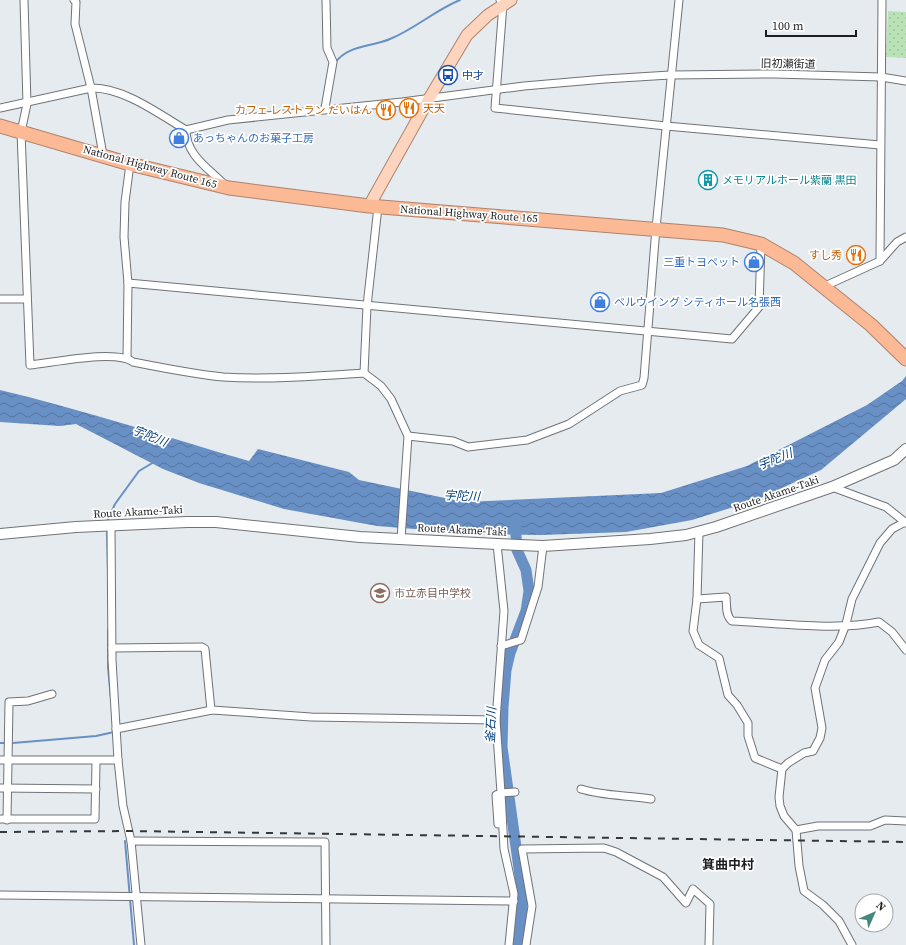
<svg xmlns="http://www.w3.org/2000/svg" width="906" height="945" font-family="'Source Serif 4','Noto Sans JP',serif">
<defs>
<pattern id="grass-dots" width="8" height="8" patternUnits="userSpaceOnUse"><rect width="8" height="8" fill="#bae2b7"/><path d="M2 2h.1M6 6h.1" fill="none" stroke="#9fc19d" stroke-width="1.8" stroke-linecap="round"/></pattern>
<pattern id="water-waves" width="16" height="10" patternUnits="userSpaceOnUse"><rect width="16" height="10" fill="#6890c5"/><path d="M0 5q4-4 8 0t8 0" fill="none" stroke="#5575a0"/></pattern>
</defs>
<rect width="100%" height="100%" fill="#e6ebf0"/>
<polygon fill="url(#grass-dots)" points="888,11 906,12 906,58 886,57"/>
<path fill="url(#water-waves)" d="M906 376V399L821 470 756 500 692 520 626 532 541 535 477 534 377 526 284 509 199 483 163 469 76 424 60 426 0 422V390C84 410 166 437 249 461L258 449 349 472 359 480 464 502 661 493 747 466 867 405 902 381Z"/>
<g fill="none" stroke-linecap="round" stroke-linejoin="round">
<g stroke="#6890c5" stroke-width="2">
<path d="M335 63C347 45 372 47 390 39 415 29 435 10 460 0"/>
<polyline points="107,522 115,504 139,471 154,462"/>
<polyline points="107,528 108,570"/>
<polyline points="108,630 108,667 111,699"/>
<polyline points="0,743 5,743"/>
<polyline points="13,743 96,736 114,732"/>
<polyline points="125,841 134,945"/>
</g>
<polyline stroke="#6890c5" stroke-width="11" points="515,521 517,550 526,570 529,591 526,611 510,653 506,670 503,707 502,747 523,897 518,945"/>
<g stroke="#6f7378" stroke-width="9">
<g id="street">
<path d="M24 0 27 104 21 132 30 365C52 363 116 349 133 362 163 368 193 374 223 377 270 380 318 376 364 373L381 386 391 399 408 436 401 539"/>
<polyline points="74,0 76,2 75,24 91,88 103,155"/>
<polyline points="500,0 503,4 495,108 666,126 880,145"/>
<path d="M0 108 91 88C123 87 159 114 186 130L228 120 402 102 524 86 605 79 670 75 775 74 881 77 906 81"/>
<polyline points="325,108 333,62 327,48 326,0"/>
<path d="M186 130C186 156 210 169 226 186"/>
<polyline points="880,261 882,0"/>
<polyline points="128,283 732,339 759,307 761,244"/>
<polyline points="825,286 880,261 897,242 906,237"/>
<polyline points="0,299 26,299"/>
<polyline points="127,358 128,283 124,237 125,202 130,164"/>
<polyline points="364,373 367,306 378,207"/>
<polyline points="408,436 453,441 468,447 527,440 569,424 620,391 642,385 644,378 656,228 679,0"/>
<polyline points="832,487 886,507 906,523"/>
<polyline points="111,526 112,660 118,760 123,806 131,841 141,945"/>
<polyline points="699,531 697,599 693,631 699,645 719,658 728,695 737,705 748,723 748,736 755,758 782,769"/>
<polyline points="497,544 504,611 496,720 501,793 496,795 498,824"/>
<path d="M697 599 726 597C727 605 725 615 732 621 776 623 836 631 879 622L892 632 906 650"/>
<polyline points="501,646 521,640 538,587 543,546"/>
<polyline points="112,648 202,647 205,649 211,710"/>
<polyline points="116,729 212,710 311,717 496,720"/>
<polyline points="0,760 118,760"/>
<polyline points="0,788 96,789"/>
<path d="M581 789C603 796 627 795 651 799"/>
<polyline points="0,819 95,819 96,761"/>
<polyline points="7,820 9,702 28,701 52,694"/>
<polyline points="796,830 818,826 870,826 885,820 906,821"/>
<polyline points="131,841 325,842 326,945"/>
<polyline points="0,895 514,901"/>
<polyline points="509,945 514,894 504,849 501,793 515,792"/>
<polyline points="526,945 532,906 522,849 604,848 616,852 663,877 686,903 693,889 710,904 709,945"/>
<polyline points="852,945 839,921 823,905 804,891 799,866 796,830 784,816 780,806 779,797 782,769 788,763 804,753 813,751 820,738 822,728 815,688 825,660 839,642 846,624 852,599 880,543 892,529 905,522"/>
</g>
</g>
<g stroke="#6f7378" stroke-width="12">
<polyline id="secondary" points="0,534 76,527 187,522 216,522 360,537 497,544 543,546 650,539 686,535 716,527 832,487 894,460 906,449"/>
</g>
<g stroke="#ae836c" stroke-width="13">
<polyline id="primary" points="369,206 430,97 467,35 488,15 511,0"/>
</g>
<g stroke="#ae836c" stroke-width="15">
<polyline id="highway" points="0,126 130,164 229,188 369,206 723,235 761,244 794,263 871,325 906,359"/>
</g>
<use href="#street" stroke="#fff" stroke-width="7"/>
<use href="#secondary" stroke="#fff" stroke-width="10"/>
<use href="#primary" stroke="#fdd5bf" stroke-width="11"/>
<use href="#highway" stroke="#fcb995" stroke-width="13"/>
<polyline stroke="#353739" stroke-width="2" stroke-dasharray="7 7" stroke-linecap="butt" points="0,832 128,831 906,842"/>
</g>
<defs>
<g id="bus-ring" transform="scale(1)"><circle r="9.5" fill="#fff" stroke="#1a4fb4" stroke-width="1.5"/><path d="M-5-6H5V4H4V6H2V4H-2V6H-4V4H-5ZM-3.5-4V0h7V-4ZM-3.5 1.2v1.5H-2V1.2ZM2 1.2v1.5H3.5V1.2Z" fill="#1a4fb4"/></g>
<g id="restaurant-ring" transform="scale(1)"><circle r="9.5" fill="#fff" stroke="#e8710a" stroke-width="1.5"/><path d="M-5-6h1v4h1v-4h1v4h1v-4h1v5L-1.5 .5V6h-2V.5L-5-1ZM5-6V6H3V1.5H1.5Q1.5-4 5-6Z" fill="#e8710a"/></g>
<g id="shop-ring" transform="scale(1)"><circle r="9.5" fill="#fff" stroke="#3f7fe0" stroke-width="1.5"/><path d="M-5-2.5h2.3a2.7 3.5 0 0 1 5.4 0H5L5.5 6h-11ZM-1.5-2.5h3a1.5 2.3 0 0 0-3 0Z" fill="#3f7fe0"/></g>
<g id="building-ring" transform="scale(1)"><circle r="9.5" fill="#fff" stroke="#0f9aa8" stroke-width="1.5"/><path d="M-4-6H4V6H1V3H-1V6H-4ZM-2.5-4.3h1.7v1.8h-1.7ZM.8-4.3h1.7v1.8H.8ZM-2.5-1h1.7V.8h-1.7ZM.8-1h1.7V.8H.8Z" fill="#0f9aa8"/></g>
<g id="school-ring" transform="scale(1)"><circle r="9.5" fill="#fff" stroke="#8d6e63" stroke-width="1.5"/><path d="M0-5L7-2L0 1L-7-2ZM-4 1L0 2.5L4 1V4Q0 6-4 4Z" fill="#8d6e63"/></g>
</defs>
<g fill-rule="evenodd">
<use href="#bus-ring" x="448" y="75"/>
<use href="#restaurant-ring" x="409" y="108"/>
<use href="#restaurant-ring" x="386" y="110"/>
<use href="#shop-ring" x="179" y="138"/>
<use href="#building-ring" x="708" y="180"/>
<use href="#restaurant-ring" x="856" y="255"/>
<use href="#shop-ring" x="754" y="262"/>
<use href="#shop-ring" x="600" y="302"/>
<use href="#school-ring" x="380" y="593"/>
</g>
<g text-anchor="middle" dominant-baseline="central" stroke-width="3.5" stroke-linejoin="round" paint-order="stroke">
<g font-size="11" fill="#1d1e20" stroke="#fff">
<text transform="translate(788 64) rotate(1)">旧初瀬街道</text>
<text transform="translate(150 167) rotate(15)">National Highway Route 165</text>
<text transform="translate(469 214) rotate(4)">National Highway Route 165</text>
<text transform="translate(776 494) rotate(-19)">Route Akame-Taki</text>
<text transform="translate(138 512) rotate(-3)">Route Akame-Taki</text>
<text transform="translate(462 530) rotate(3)">Route Akame-Taki</text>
</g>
<g font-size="11" fill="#164399" stroke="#fff" text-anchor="start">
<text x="462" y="75">中才</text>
</g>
<g font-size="11" fill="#c56008" stroke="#fff" text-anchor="end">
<text x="423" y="108" text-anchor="start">天天</text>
<text x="372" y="110">カフェ レストラン だいはん</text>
<text x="842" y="255">すし秀</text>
</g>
<g font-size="11" fill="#366cbe" stroke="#fff" text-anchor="start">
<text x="193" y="138">あっちゃんのお菓子工房</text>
<text x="740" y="262" text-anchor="end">三重トヨペット</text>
<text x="614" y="302">ベルウイング シティホール名張西</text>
</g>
<g font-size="11" fill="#0d838f" stroke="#fff" text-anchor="start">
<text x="722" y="180">メモリアルホール紫蘭 黒田</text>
</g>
<g font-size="11" fill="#785e54" stroke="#fff" text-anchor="start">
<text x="394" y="593">市立赤目中学校</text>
</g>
<g font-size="12" font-style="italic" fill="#013e7d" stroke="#fff">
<text transform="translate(150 436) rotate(22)">宇陀川</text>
<text transform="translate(775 459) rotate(-21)">宇陀川</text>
<text transform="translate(462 496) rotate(2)">宇陀川</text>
<text transform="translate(491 725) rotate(-88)">釜石川</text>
</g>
<g font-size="13" font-weight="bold" fill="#1d1e20" stroke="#fff">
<text x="728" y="864">箕曲中村</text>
</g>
</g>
<g transform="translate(874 913) rotate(45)"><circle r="19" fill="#ffffff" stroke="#a5a5a6"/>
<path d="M0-3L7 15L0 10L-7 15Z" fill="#44877b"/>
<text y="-6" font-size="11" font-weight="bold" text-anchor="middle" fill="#1d1e20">N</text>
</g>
<path d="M766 30v6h90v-6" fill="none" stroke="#1d1e20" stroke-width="2"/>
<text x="772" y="30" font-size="12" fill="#1d1e20" stroke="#ffffff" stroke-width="3" paint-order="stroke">100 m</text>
</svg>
